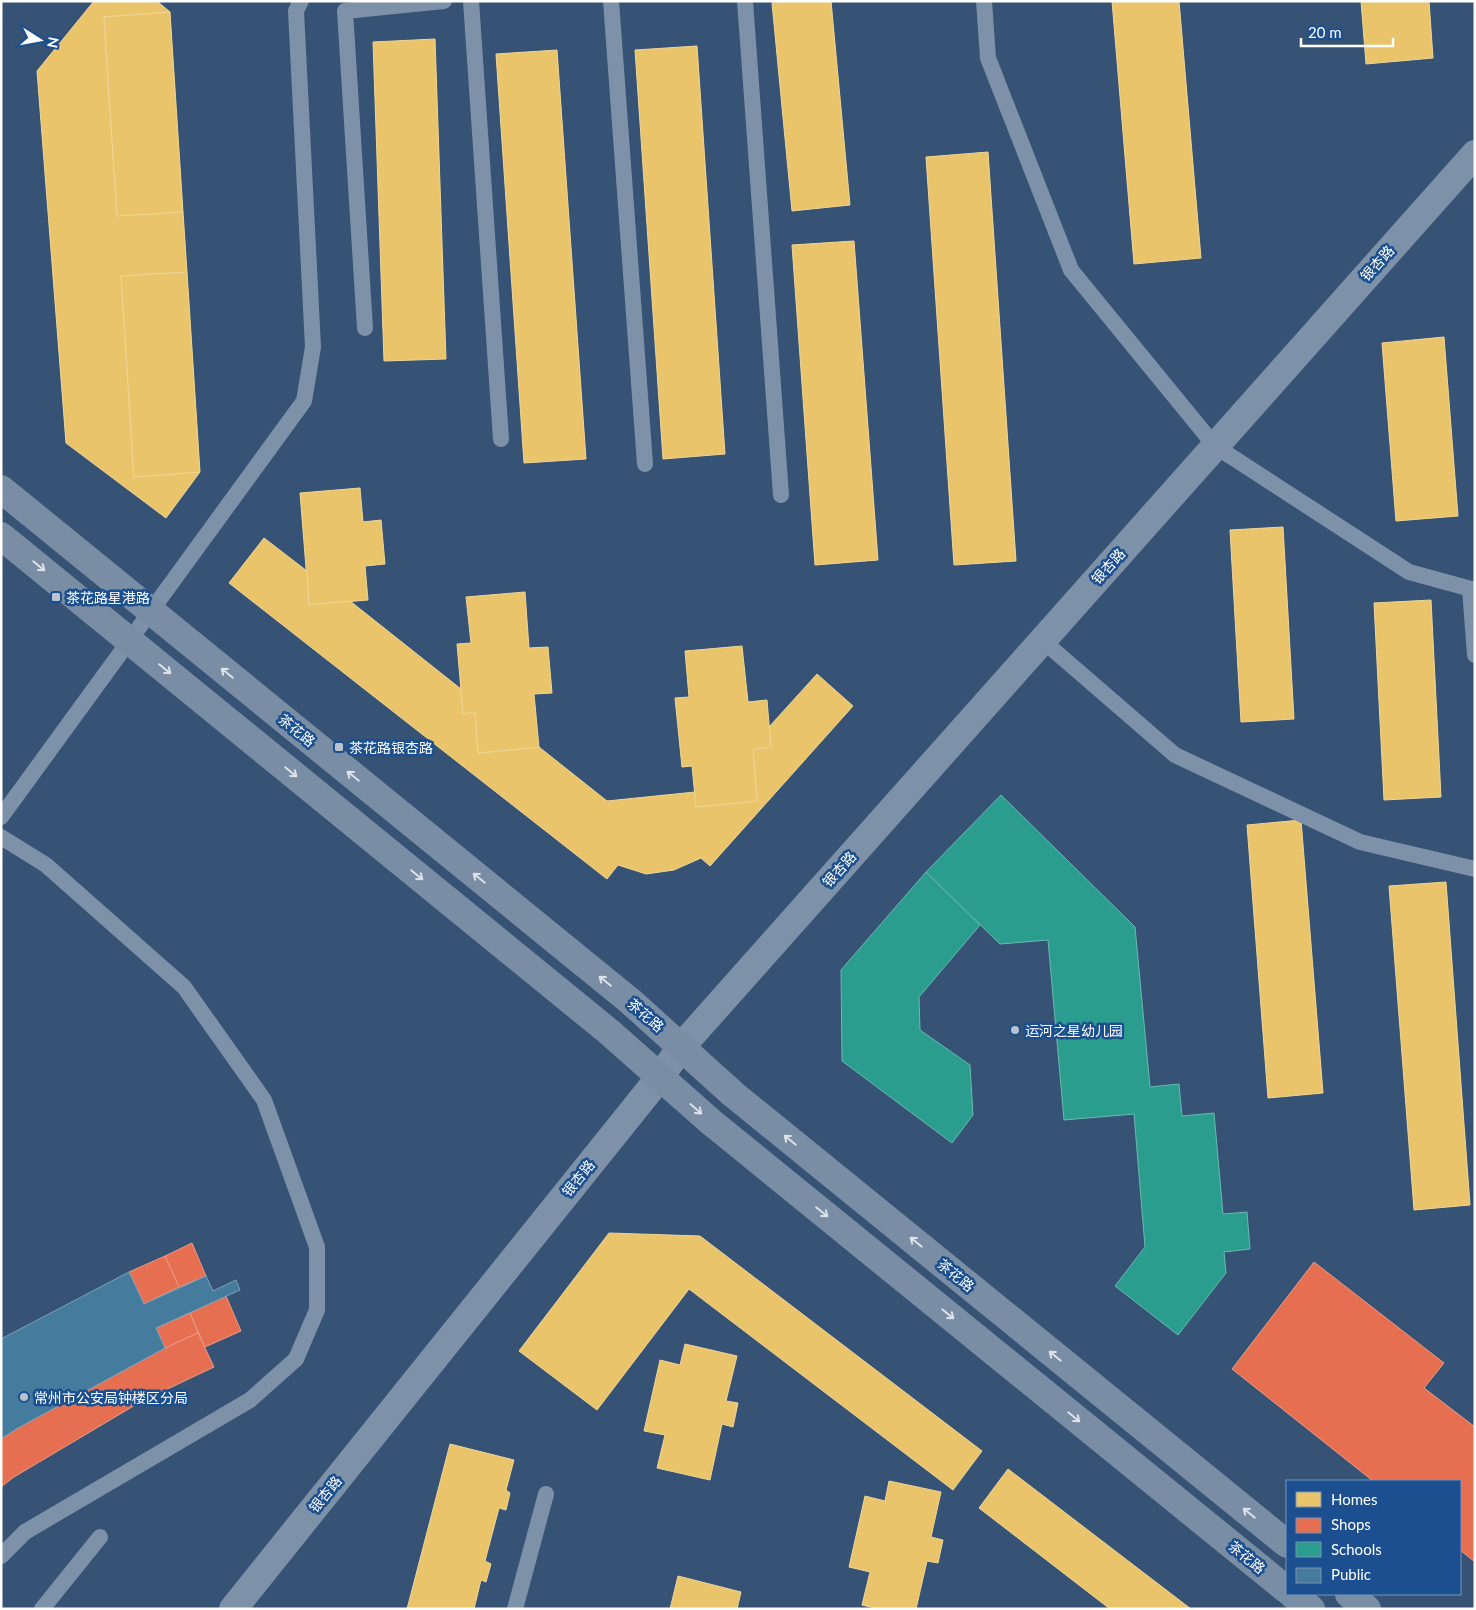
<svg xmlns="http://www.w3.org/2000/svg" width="1476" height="1610" font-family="Lato,'Noto Sans SC',sans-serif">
<rect width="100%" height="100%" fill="#365274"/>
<g fill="#e9c46a" stroke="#f0d697">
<polygon points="94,1 157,1 170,12 104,17 117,216 183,212 187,272 121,276 134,477 200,472 166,518 66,443 37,71"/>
<polygon points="793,1 831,1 850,205 792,211 772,3"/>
<polygon points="1112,1 1179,1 1201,258 1134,264"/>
<polygon points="1361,1 1429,1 1433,58 1366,64"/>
<polygon points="170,12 183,212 117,216 104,17"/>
<polygon points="435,39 446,359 384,361 373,42"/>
<polygon points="697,46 725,454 663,459 635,50"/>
<polygon points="557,50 586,459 524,463 496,54"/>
<polygon points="988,152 1016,561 954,565 926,157"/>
<polygon points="854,241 878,560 815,565 792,245"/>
<polygon points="187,272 200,472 134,477 121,276"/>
<polygon points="1444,337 1458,516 1396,521 1382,343"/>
<polygon points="360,488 363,522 381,520 385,564 365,566 368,600 309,605 300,493"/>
<polygon points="1283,527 1294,719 1241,722 1230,530"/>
<polygon points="264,538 307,571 309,605 350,601 461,689 463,714 475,712 478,753 539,747 607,801 695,792 696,807 757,801 753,749 771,747 769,727 817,674 853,706 710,866 701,858 674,870 646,874 618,865 607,879 229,583"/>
<polygon points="525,592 529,648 548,647 552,693 534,694 539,747 478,753 475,712 463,714 457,644 471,643 466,597"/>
<polygon points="1431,600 1441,797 1384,800 1374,603"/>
<polygon points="742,646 748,702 767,700 771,747 753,749 757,801 696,807 692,766 682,767 675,698 689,697 685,651"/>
<polygon points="1301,820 1323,1093 1268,1098 1247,825"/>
<polygon points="1446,882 1470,1205 1414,1210 1389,886"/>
<polygon points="609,1233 700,1236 982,1451 953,1490 689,1289 597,1410 519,1351"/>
<polygon points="685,1344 737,1356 726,1401 738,1403 733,1427 722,1424 710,1480 657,1468 665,1435 644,1431 660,1360 680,1365"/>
<polygon points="450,1444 514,1460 506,1490 510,1493 506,1510 499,1508 485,1561 491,1564 486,1582 481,1580 474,1609 407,1609"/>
<polygon points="1008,1469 1191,1609 1110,1609 979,1508"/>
<polygon points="889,1481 941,1492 931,1537 943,1540 938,1563 927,1561 916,1609 879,1609 862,1605 870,1572 849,1567 865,1496 885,1501"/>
<polygon points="678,1576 741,1592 737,1609 670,1609"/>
</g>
<g fill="#e76f51" stroke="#ee9a85">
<polygon points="192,1243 206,1276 179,1287 165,1256"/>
<polygon points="165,1256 179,1287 144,1304 129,1272"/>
<polygon points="1314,1262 1444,1363 1424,1388 1475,1427 1475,1562 1460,1550 1460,1481 1373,1481 1232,1369"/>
<polygon points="226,1296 241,1331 205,1347 190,1313"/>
<polygon points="190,1313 198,1333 165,1348 156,1328"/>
<polygon points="198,1333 214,1367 142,1401 14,1477 1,1487 1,1439 18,1428 165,1348"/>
</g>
<g fill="#2a9d8f" stroke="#6abab1">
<polygon points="1001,795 1135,927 1150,1087 1179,1084 1182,1116 1214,1113 1223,1214 1247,1212 1250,1249 1224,1252 1226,1273 1178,1335 1115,1286 1145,1247 1134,1114 1064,1120 1048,940 1000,944 926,872"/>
<polygon points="926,872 980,925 919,997 920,1030 970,1065 973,1115 952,1143 842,1061 841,970"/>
</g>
<polygon fill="#457b9d" stroke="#7da3ba" points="129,1272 144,1304 206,1276 213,1291 236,1280 240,1290 156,1328 165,1348 18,1428 1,1439 1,1339"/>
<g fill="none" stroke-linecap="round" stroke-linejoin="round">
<g stroke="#7d92a8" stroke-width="16">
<polyline points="471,1 501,439"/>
<polyline points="611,1 645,464"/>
<polyline points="745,1 781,495"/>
<polyline points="984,1 988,58 1071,270 1215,446 1409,572 1475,590"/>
<polyline points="365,328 345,11 444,1"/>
<polyline points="1470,589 1475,655"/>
<polyline points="1042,640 1175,755 1360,842 1475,869"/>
<polyline points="1,817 304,401 313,347 296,11 301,1"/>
<polyline points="1,837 46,865 184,987 264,1100 317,1247 317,1310 296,1359 250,1400 25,1532 1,1556"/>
<polyline points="42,1609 100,1537"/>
<polyline points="515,1609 546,1494"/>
</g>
<polyline stroke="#7d92a8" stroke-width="28" points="233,1609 660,1077 681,1047 1475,154"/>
<g stroke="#798da4" stroke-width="28">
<polyline points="1,489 630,1001 733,1094 1287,1544"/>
<polyline points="1,536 608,1031 711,1122 1287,1590"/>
<polyline points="1292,1594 1311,1609"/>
<polyline points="1349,1594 1367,1609"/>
</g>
</g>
<defs><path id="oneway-shaft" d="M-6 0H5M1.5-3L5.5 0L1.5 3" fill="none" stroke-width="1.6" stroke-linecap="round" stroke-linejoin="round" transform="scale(1.25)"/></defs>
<g stroke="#dee2e8">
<use href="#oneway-shaft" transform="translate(39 566) rotate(39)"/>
<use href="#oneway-shaft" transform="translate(165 669) rotate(39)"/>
<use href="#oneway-shaft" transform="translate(227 673) rotate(-141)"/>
<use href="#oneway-shaft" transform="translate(291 772) rotate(39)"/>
<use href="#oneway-shaft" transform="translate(353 776) rotate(-141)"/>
<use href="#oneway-shaft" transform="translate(417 875) rotate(39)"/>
<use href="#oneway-shaft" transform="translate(479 878) rotate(-141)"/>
<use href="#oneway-shaft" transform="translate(605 981) rotate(-141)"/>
<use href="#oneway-shaft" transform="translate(696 1109) rotate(41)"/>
<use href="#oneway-shaft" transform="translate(790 1140) rotate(-141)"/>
<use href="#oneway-shaft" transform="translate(822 1212) rotate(39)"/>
<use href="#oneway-shaft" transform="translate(916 1242) rotate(-141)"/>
<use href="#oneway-shaft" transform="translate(948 1314) rotate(39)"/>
<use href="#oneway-shaft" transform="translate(1055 1356) rotate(-141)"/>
<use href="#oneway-shaft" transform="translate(1074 1417) rotate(39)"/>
<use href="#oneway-shaft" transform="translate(1249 1513) rotate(-141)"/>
</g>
<g fill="#b9c2ce" stroke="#1b4f8f" stroke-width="2">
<rect x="51" y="592" width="10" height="10" rx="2.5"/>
<rect x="334" y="742" width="10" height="10" rx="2.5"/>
<circle cx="1015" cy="1030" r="5"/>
<circle cx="24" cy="1397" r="5"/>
</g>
<g text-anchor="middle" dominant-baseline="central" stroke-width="5" stroke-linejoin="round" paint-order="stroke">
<g font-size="14" fill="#fff" stroke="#1b4f8f">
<text transform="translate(1377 263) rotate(-48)">银杏路</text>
<text transform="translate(1108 566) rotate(-48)">银杏路</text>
<text transform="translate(297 730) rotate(39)">茶花路</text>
<text transform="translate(839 869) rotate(-48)">银杏路</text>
<text transform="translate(646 1015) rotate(41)">茶花路</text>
<text transform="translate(578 1178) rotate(-51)">银杏路</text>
<text transform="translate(956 1275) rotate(39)">茶花路</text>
<text transform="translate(325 1494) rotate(-51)">银杏路</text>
<text transform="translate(1247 1557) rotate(39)">茶花路</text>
</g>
<g font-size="14" fill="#fff" stroke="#1b4f8f" text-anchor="start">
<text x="66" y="597">茶花路星港路</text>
<text x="349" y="747">茶花路银杏路</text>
<text x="1025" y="1030">运河之星幼儿园</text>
<text x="34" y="1397">常州市公安局钟楼区分局</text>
</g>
</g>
<rect width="1476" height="1610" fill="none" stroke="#ffffff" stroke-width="5"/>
<rect x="1286" y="1480" width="175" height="115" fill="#1b4f8f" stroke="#7695bc"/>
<rect x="1296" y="1492" width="25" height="15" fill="#e9c46a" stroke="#7695bc"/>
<text x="1331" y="1505" font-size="15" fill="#ffffff">Homes</text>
<rect x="1296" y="1518" width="25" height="15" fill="#e76f51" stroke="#7695bc"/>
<text x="1331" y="1530" font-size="15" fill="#ffffff">Shops</text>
<rect x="1296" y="1542" width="25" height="15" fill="#2a9d8f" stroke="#7695bc"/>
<text x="1331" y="1555" font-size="15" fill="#ffffff">Schools</text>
<rect x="1296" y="1568" width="25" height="15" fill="#457b9d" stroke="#7695bc"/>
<text x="1331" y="1580" font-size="15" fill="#ffffff">Public</text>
<g transform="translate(40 40) rotate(101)" stroke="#1b4f8f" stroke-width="4" paint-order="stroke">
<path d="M0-4L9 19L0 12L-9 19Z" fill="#ffffff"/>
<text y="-8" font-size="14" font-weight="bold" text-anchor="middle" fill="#ffffff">N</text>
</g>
<path d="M1301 38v8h92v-8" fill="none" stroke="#ffffff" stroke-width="2.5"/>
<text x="1308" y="38" font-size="15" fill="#ffffff" stroke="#1b4f8f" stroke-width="4" paint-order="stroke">20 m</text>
</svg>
